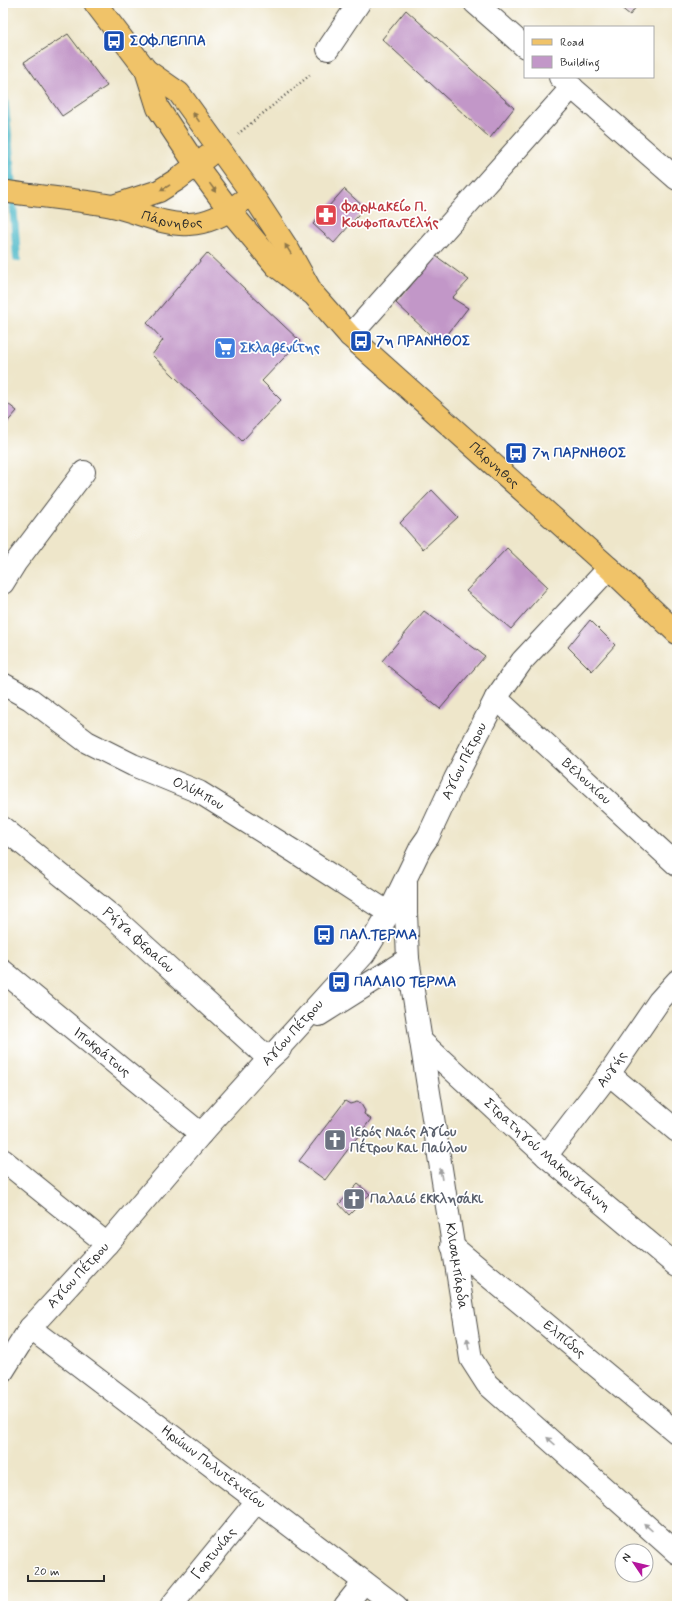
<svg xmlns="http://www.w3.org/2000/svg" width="680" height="1609" font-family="Mynerve,sans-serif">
<rect width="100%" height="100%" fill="#fff"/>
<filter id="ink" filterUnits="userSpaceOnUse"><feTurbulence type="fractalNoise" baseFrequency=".025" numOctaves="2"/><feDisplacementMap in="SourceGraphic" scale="8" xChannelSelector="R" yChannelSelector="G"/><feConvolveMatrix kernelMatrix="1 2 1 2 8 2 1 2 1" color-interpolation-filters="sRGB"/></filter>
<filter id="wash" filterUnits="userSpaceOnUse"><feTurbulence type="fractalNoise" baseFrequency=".012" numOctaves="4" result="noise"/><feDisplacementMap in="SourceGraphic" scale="16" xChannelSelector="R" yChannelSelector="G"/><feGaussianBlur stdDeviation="0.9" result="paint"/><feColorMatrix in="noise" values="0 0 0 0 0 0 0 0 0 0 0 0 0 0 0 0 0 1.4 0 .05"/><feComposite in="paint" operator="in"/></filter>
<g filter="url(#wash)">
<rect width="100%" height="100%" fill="#eee6ca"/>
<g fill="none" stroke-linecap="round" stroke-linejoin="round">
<polyline stroke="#4cb8c7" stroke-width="8" points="3,89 8,134 17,258"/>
</g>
<g id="blocks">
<g fill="#c297c8">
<polygon points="615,3 639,3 630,15"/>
<polygon points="406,10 514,108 490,138 382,39"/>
<polygon points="68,34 107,86 62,116 24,62"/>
<polygon points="344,189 365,208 334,243 313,224"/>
<polygon points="207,253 300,341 262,381 281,400 242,441 152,355 163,340 147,323"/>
<polygon points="436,256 469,280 452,298 468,308 440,344 396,303"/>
<polygon points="3,400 17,411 3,427"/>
<polygon points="432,490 458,517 423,549 400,523"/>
<polygon points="507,548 548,587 511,629 466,591"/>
<polygon points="424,611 485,656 440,709 382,661"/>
<polygon points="590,620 615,645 592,671 568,647"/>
<polygon points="345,1101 350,1104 357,1102 361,1104 365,1111 364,1114 371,1119 325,1180 299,1161"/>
<polygon points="358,1184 370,1194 349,1215 339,1204"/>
</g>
</g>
</g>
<g filter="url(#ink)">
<use href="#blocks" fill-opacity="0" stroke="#484743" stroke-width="1"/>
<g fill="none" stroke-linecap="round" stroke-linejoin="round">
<g stroke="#484743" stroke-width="24">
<g id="minor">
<polyline points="475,3 525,47"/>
<polyline points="328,49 359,3"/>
<polyline points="560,77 677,179"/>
<polyline points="350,336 572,87"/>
<polyline points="3,583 16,562 84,472"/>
<path id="s1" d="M3 684 30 699 87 742 133 765 199 792 295 852 389 913"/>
<path id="s2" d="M496 698 677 865"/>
<path id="s3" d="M3 828 113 917 269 1059 280 1049"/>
<path id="s4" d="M406 883V913L408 959 471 1359 487 1384 677 1553"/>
<path id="s5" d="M3 971 201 1134"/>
<polyline points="319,1015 408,959"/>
<path id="s6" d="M421 1041 546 1156 677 1266"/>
<polyline points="609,1074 677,1131"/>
<path id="s7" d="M546 1156 609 1074 659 1001 677 981"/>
<polyline points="3,1160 107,1244"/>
<path id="s8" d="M452 1246 677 1433"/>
<path id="s9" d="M30 1328 396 1606"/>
<path id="s10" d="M3 1371 30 1328 107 1244 201 1134 364 954 389 913 421 847 428 837 455 779 496 698 522 661 609 568"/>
<path id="s11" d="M171 1606 257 1501"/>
<polyline points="345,1606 364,1582"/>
</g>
</g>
<g stroke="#484743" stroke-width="24">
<g id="major">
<polyline points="95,3 146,70 179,93 252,194 288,249 309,287"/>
<path id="s12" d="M146 70 158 108 196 165 230 211 276 266 314 295 350 336 609 568 677 633"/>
<path id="s13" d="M3 191C39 197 76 199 112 206 136 211 164 226 189 224 209 223 225 215 241 202"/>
<polyline points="113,206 159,191 178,179 208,156"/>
</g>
</g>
<polyline stroke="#484743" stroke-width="2.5" stroke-dasharray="1 3" stroke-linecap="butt" points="238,134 310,75"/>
<use href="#minor" stroke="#fff" stroke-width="22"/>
<use href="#major" stroke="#f0c369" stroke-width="22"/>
</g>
<defs><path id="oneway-solid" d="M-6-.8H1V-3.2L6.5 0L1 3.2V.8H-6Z"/></defs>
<g fill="#8e774a">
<use href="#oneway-solid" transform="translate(196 117) rotate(-125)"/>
<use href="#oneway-solid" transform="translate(165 188) rotate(149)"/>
<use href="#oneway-solid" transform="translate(213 188) rotate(54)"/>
<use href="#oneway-solid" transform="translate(288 249) rotate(-122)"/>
</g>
<g fill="#a0a0a0">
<use href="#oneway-solid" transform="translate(441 1174) rotate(-99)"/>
<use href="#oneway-solid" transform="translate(468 1344) rotate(-99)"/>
<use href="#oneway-solid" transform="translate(551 1441) rotate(-138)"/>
<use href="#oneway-solid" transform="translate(648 1527) rotate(-138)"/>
</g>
</g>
<defs>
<g id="bus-square" transform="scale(1.15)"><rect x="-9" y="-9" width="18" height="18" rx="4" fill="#1a4fb4" stroke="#fff"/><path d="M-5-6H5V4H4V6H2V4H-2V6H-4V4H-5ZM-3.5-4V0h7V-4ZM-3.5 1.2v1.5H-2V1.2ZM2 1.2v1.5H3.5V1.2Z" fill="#fff"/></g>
<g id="pharmacy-square" transform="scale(1.15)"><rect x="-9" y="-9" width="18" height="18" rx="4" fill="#e0444e" stroke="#fff"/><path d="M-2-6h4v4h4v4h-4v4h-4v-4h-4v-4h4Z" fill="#fff"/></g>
<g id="supermarket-square" transform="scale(1.15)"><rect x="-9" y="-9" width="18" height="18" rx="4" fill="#3f7fe0" stroke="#fff"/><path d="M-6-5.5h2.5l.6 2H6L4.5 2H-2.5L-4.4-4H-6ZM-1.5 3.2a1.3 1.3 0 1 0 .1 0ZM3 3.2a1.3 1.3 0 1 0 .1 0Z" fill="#fff"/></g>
<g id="church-square" transform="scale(1.15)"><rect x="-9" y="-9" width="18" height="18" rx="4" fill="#6b7280" stroke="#fff"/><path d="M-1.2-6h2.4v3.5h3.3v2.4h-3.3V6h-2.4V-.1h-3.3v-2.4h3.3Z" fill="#fff"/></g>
</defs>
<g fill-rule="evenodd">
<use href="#bus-square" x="114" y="41"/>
<use href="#pharmacy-square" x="326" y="215"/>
<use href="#bus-square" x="361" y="341"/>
<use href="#supermarket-square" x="225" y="348"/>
<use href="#bus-square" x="516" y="453"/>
<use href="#bus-square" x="324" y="935"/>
<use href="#bus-square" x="339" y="982"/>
<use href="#church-square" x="335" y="1140"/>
<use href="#church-square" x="354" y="1199"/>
</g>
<g text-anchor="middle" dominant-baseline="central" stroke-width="3.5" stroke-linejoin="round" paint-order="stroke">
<g font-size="14" font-weight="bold" fill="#164399" stroke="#fff" text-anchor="start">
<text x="130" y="41">ΣΟΦ.ΠΕΠΠΑ</text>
<text x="376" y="341">7η ΠΡΑΝΗΘΟΣ</text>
<text x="532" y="453">7η ΠΑΡΝΗΘΟΣ</text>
<text x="340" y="935">ΠΑΛ.ΤΕΡΜΑ</text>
<text x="354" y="982">ΠΑΛΑΙΟ ΤΕΡΜΑ</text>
</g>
<g font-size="14" font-weight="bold" fill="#be3a42" stroke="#fff" text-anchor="start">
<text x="342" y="207">Φαρμακείο Π.<tspan x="342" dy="16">Κουφοπαντελής</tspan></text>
</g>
<g font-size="14" fill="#2b2b2b" stroke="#fff">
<text stroke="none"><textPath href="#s13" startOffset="172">Πάρνηθος</textPath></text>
<text stroke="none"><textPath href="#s12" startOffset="533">Πάρνηθος</textPath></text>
<text stroke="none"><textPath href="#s10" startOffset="770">Αγίου Πέτρου</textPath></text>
<text stroke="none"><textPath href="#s2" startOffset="123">Βελουχίου</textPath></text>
<text stroke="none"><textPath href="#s1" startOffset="225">Ολύμπου</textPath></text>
<text stroke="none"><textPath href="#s3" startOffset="176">Ρήγα Φεραίου</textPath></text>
<text stroke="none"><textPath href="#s10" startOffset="446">Αγίου Πέτρου</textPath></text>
<text stroke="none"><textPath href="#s5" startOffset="128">Ιποκράτους</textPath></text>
<text stroke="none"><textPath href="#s7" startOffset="109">Αυγής</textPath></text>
<text stroke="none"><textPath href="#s6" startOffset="170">Στρατηγού Μακρυγιάννη</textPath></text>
<text stroke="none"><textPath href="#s4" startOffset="387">Κλισαμπάρδα</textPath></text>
<text stroke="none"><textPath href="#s10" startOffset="122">Αγίου Πέτρου</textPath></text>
<text stroke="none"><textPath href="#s8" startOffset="146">Ελπίδος</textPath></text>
<text stroke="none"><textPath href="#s9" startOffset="230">Ηρώων Πολυτεχνείου</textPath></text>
<text stroke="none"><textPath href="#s11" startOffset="68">Γορτυνίας</textPath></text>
</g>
<g font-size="14" font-weight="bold" fill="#366cbe" stroke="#fff" text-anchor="start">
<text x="240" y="348">Σκλαβενίτης</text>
</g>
<g font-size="14" font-weight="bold" fill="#5b616d" stroke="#fff" text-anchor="start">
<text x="350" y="1132">Ιερός Ναός Αγίου<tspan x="350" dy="16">Πέτρου και Παύλου</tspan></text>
<text x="370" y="1199">Παλαιό εκκλησάκι</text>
</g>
</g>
<rect width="680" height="1609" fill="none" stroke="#fff" stroke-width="16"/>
<rect x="524" y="26" width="130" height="52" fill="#ffffff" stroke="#aaaaaa"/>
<rect x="532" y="39" width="20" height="6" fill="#f0c369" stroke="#aaaaaa"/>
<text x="560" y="46" font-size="12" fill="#2b2b2b">Road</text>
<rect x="532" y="56" width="20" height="12" fill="#c297c8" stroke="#aaaaaa"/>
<text x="560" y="66" font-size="12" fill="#2b2b2b">Building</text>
<g transform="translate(634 1563) rotate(305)"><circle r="19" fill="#ffffff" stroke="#aaaaaa"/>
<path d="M0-3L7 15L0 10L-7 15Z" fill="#b5179e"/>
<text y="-6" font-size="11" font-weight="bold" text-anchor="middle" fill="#2b2b2b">N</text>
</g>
<path d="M28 1575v6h76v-6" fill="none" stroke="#2b2b2b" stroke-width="2"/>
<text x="34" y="1575" font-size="12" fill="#2b2b2b" stroke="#ffffff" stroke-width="3" paint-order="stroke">20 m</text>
</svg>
